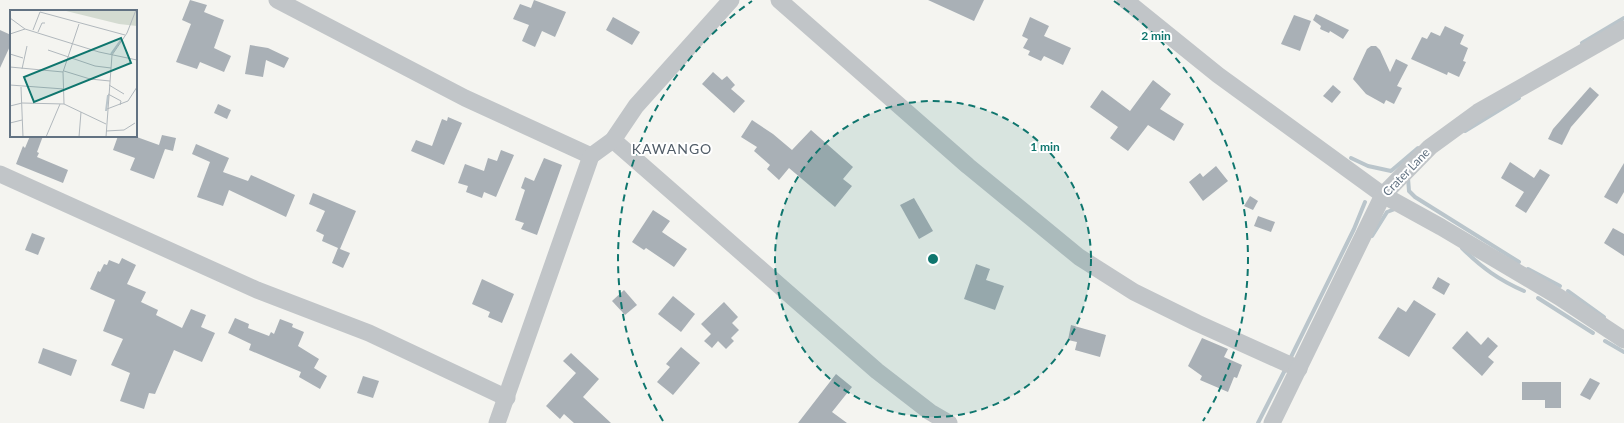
<svg xmlns="http://www.w3.org/2000/svg" width="1624" height="423" font-family="Lato,sans-serif">
<rect width="100%" height="100%" fill="#f4f4f0"/>
<g fill="none" stroke-linecap="round" stroke-linejoin="round">
<g stroke="#bac5cb" stroke-width="4">
<polyline points="1582,43 1624,18"/>
<polyline points="1465,131 1519,98"/>
<polyline points="1351,158 1368,166 1391,171 1418,148"/>
<polyline points="1408,178 1409,191 1415,197 1519,262"/>
<polyline points="1372,236 1387,212 1395,209"/>
<path d="M1462 248C1482 268 1499 280 1524 291"/>
<polyline points="1528,269 1560,286"/>
<polyline points="1568,291 1604,317"/>
<polyline points="1538,298 1593,333"/>
<polyline points="1605,341 1624,352"/>
<polyline points="1290,359 1354,229 1365,202"/>
<polyline points="1258,423 1285,370"/>
</g>
</g>
<g fill="#a9b0b6">
<polygon points="190,0 207,5 204,12 224,20 214,48 231,56 224,72 200,62 197,69 176,62 191,24 182,20"/>
<polygon points="534,0 566,12 555,37 542,31 535,47 522,41 529,25 513,19 520,4 531,8"/>
<polygon points="928,0 984,0 974,21"/>
<polygon points="1316,14 1349,30 1343,39 1330,31 1329,33 1320,29 1321,26 1313,20"/>
<polygon points="1294,15 1311,21 1300,51 1281,44"/>
<polygon points="613,17 640,32 632,45 606,30"/>
<polygon points="1030,17 1049,26 1044,36 1071,48 1063,65 1044,56 1041,61 1028,55 1030,51 1023,48 1028,39 1022,36"/>
<polygon points="1445,26 1464,35 1460,44 1468,48 1463,61 1466,62 1459,77 1448,72 1447,75 1411,59 1422,37 1427,39 1431,32 1440,36"/>
<polygon points="0,30 11,35 11,44 0,68"/>
<polygon points="250,45 268,48 289,58 284,68 266,60 263,77 245,74"/>
<polygon points="1371,46 1376,46 1380,50 1390,72 1396,59 1408,65 1397,86 1402,88 1394,104 1386,100 1384,104 1366,94 1353,79 1367,49"/>
<polygon points="713,72 722,80 727,76 735,85 731,89 745,101 734,113 702,84"/>
<polygon points="1153,80 1171,94 1160,109 1184,124 1174,141 1148,125 1128,151 1110,138 1118,127 1090,107 1102,90 1130,111"/>
<polygon points="1333,85 1341,92 1332,103 1323,96"/>
<polygon points="1590,87 1599,95 1571,127 1562,145 1548,139 1553,129"/>
<polygon points="218,104 231,110 227,119 214,113"/>
<polygon points="448,117 462,123 444,165 411,151 416,140 432,146 442,119 447,121"/>
<polygon points="752,120 773,134 792,150 811,130 853,167 843,179 852,186 835,207 789,168 779,180 767,169 770,165 754,151 757,147 741,137"/>
<polygon points="162,135 176,138 173,151 165,149 154,179 130,170 135,158 113,150 118,136 134,136 159,145"/>
<polygon points="30,136 43,136 37,152 39,153 37,157 68,170 63,183 16,164 23,146 25,148"/>
<polygon points="196,144 229,158 223,172 248,181 251,175 295,195 286,217 229,190 223,206 197,197 210,162 192,154"/>
<polygon points="501,150 514,155 496,197 484,192 482,198 466,192 468,186 458,183 465,164 484,171 488,158 497,161"/>
<polygon points="544,158 562,165 537,235 521,229 524,223 515,220 525,190 521,188 525,177 534,181"/>
<polygon points="1510,162 1534,178 1540,169 1550,175 1526,213 1515,206 1524,192 1501,178"/>
<polygon points="1624,163 1624,192 1617,204 1604,197"/>
<polygon points="1216,166 1228,181 1203,201 1189,182 1200,173 1203,177"/>
<polygon points="313,193 356,211 340,249 350,253 343,268 332,263 338,248 322,241 324,235 316,231 325,211 309,204"/>
<polygon points="1250,196 1258,201 1253,210 1244,206"/>
<polygon points="914,198 933,231 919,239 900,205"/>
<polygon points="653,210 670,221 662,232 687,249 674,267 646,248 644,250 632,242"/>
<polygon points="1258,216 1275,222 1271,232 1254,226"/>
<polygon points="1613,228 1624,234 1624,256 1604,243"/>
<polygon points="32,233 45,238 38,255 25,250"/>
<polygon points="122,258 136,265 127,284 146,292 141,302 158,310 156,315 182,328 191,309 206,315 201,327 215,333 202,362 174,350 155,394 149,393 144,409 120,401 130,373 111,365 123,339 103,331 115,300 90,289 98,271 100,272 104,264 107,265 109,260 119,264"/>
<polygon points="976,264 990,269 986,280 1004,286 995,310 964,299"/>
<polygon points="1438,277 1450,284 1444,295 1432,288"/>
<polygon points="482,279 514,294 502,323 488,317 490,312 472,304"/>
<polygon points="624,290 637,305 625,315 612,301"/>
<polygon points="673,296 695,314 681,332 658,314"/>
<polygon points="1414,300 1436,314 1409,357 1378,338 1398,307 1406,312"/>
<polygon points="724,302 738,317 732,323 739,330 731,338 734,341 726,349 718,341 712,348 704,341 711,334 701,324"/>
<polygon points="235,318 249,324 248,328 269,336 271,332 274,334 280,319 293,324 292,327 304,332 298,346 319,359 314,368 327,376 320,389 299,377 301,372 249,350 251,344 228,333"/>
<polygon points="1071,325 1106,335 1100,357 1075,350 1077,342 1068,340"/>
<polygon points="1467,331 1481,345 1488,337 1498,346 1488,357 1494,362 1482,376 1452,348"/>
<polygon points="1202,338 1228,349 1224,357 1242,365 1237,378 1234,377 1228,392 1200,380 1202,376 1188,366"/>
<polygon points="681,347 700,363 673,395 657,382 670,367 666,364"/>
<polygon points="43,348 77,360 71,376 38,363"/>
<polygon points="571,353 599,379 583,397 611,423 574,423 564,414 560,419 546,406 576,373 563,361"/>
<polygon points="836,374 852,387 832,412 847,423 798,423"/>
<polygon points="363,376 379,381 373,398 357,393"/>
<polygon points="1590,378 1600,383 1590,400 1580,395"/>
<polygon points="1522,382 1561,382 1561,408 1545,408 1545,400 1522,400"/>
</g>
<g fill="none" stroke-linecap="round" stroke-linejoin="round">
<g stroke="#c1c5c8" stroke-width="17">
<polyline points="277,0 465,98 591,156"/>
<polyline points="779,0 968,166 1079,257 1134,292 1197,323 1299,369"/>
<polyline points="1125,0 1218,75 1383,195 1441,227 1559,297 1624,340"/>
<polyline points="613,140 877,371 930,412 949,423"/>
<polyline points="0,174 257,290 369,333 507,398"/>
<polyline points="497,423 591,156 613,140 636,106 731,0"/>
<polyline points="1272,423 1383,195 1430,147 1478,112 1624,29"/>
</g>
</g>
<circle cx="933" cy="259" r="158" fill="#0f766e" fill-opacity=".12"/>
<g fill="none" stroke="#0f766e" stroke-width="2" stroke-dasharray="7 5">
<circle cx="933" cy="259" r="158"/>
<path d="M663 421A315 315 0 0 1 752 1M1114 1A315 315 0 0 1 1203 421"/>
</g>
<g text-anchor="middle" dominant-baseline="central" stroke-width="4" stroke-linejoin="round" paint-order="stroke">
<g font-size="12" fill="#627282" stroke="#fff">
<text transform="translate(1406 172) rotate(-46)">Crater Lane</text>
</g>
<g font-size="14" letter-spacing="1" fill="#505c67" stroke="#fff">
<text x="672" y="148">KAWANGO</text>
</g>
</g>
<g transform="translate(10 10)">
<rect width="127" height="127" fill="#f4f4f0"/>
<path d="M52 0H127V16L109 14Z" fill="#d4dbd1"/>
<path fill="none" stroke="#bac5cb" stroke-width="2" d="M101 44 111 30M96 101 98 85"/>
<path fill="none" stroke="#b1b8bd" stroke-width="1" d="M0 8 15 19 89 42 127 50M23 20 30 2 115 25M28 22 32 13H35M0 24 15 19M38 40 85 56 101 58M0 44 13 48M0 57 53 62M12 59 17 36M54 61 80 69 100 71M0 75 54 79M99 75 114 84M11 77 13 127M98 84 111 91 110 95M54 94 53 62 69 14M0 96 12 93 54 94 96 114M97 99 118 91 127 77M0 113 12 110M96 121 114 120 125 113M36 127 50 94M69 127 71 102M96 127 102 45 117 23 126 0"/>
<path fill="#0f766e" fill-opacity="0.15" stroke="#0f766e" stroke-width="2" d="M111 28 121 53 24 92 14 67Z"/>
<rect width="127" height="127" fill="none" stroke="#627282" stroke-width="2"/>
</g>
<circle cx="933" cy="259" r="6" fill="#0f766e" stroke="#fff" stroke-width="2"/>
<g font-size="12" text-anchor="middle" font-weight="bold" fill="#0f766e" stroke="#fff" stroke-width="4" stroke-linejoin="round" paint-order="stroke">
<text x="1156" y="40">2 min</text>
<text x="1045" y="151">1 min</text>
</g>
</svg>
